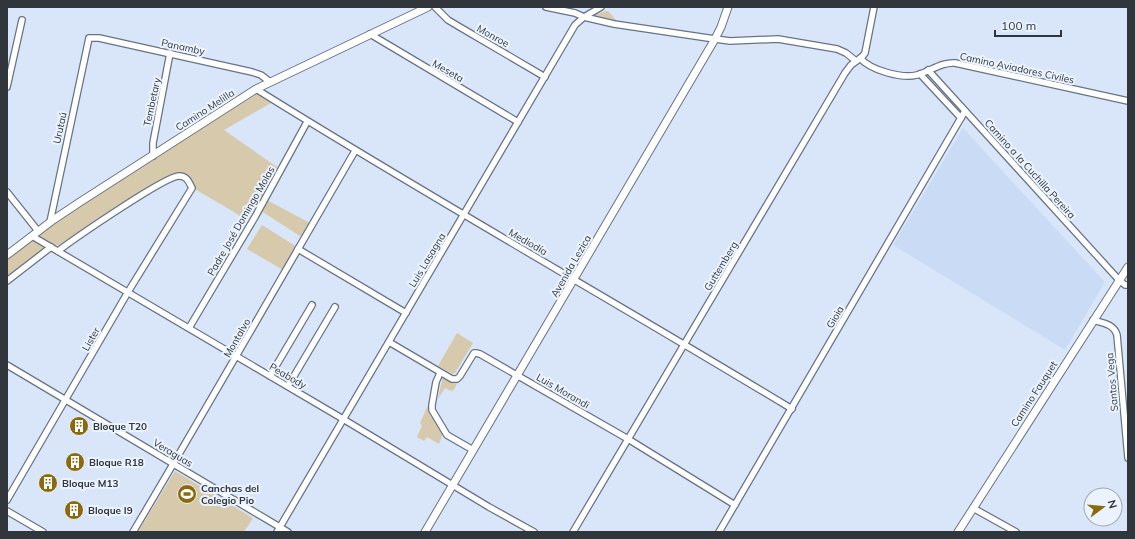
<svg xmlns="http://www.w3.org/2000/svg" width="1135" height="539" font-family="Mulish,sans-serif">
<rect width="100%" height="100%" fill="#d9e6f9"/>
<polygon fill="#cadcf5" points="963,128 1105,282 1065,350 893,245"/>
<g fill="#d7c9ab">
<polygon points="606,11 608,11 617,21 592,16"/>
<polygon points="256,93 271,103 224,130 277,167 263,198 310,223 303,238 255,207 247,221 234,212 193,188 178,174 170,175 59,245 54,245 38,235 39,232"/>
<polygon points="262,225 297,247 283,270 247,249"/>
<polygon points="33,239 44,246 44,250 7,278 7,256"/>
<polygon points="457,333 473,343 455,373 453,374 438,366"/>
<polygon points="443,376 458,381 454,390 451,391 445,388 438,399"/>
<polygon points="428,405 443,433 439,444 427,437 424,441 417,437 422,426 420,423"/>
<polygon points="175,471 253,518 244,532 138,532"/>
</g>
<g fill="none" stroke-linecap="round" stroke-linejoin="round">
<g stroke="#687384" stroke-width="8">
<g id="minor">
<polyline points="435,7 448,20 458,26 545,77"/>
<polyline points="546,7 575,13 584,17 614,24 708,38 730,41 778,39 837,49 846,53 856,61"/>
<polyline points="370,34 518,122"/>
<path d="M860 58C870 70 902 79 917 75 931 71 941 62 955 63L1128 101"/>
<polyline points="928,70 1119,280 1125,285 1128,285"/>
<polyline points="920,74 961,118"/>
<polyline points="7,87 22,20"/>
<path d="M256 89C432 199 614 301 792 409"/>
<polyline points="153,156 153,143 170,53"/>
<polyline points="7,192 38,231"/>
<polyline points="50,222 89,38 99,38 252,72 261,75 270,82"/>
<polyline points="32,236 343,419 489,507 534,532"/>
<polyline points="298,249 406,313"/>
<polyline points="7,281 51,247"/>
<path d="M1093 320C1103 323 1114 324 1117 335L1128 458"/>
<polyline points="189,328 255,217 307,122"/>
<polyline points="389,342 452,379 457,379 460,376 474,353 476,353 480,354 628,439 735,505"/>
<polyline points="7,365 288,532"/>
<polyline points="440,373 436,382 432,405 432,410 447,435 473,450"/>
<polyline points="270,376 312,305"/>
<polyline points="288,386 335,307"/>
<path d="M7 500 128 292 192 188C189 182 187 176 179 176 165 176 74 239 58 251"/>
<polyline points="973,508 1016,532"/>
<polyline points="7,511 43,532"/>
<path d="M133 532C208 406 281 278 355 151"/>
<polyline points="277,532 575,25 584,17 601,7"/>
<polyline points="573,532 845,73 851,65 862,57 865,53 874,7"/>
<polyline points="719,532 965,111"/>
</g>
</g>
<g stroke="#687384" stroke-width="9">
<g id="tertiary">
<polyline points="7,255 53,220 80,202 256,89 428,7"/>
<polyline points="425,532 715,39 721,27 728,7"/>
<polyline points="958,532 1128,267"/>
</g>
</g>
<use href="#minor" stroke="#fff" stroke-width="5.5"/>
<use href="#tertiary" stroke="#fff" stroke-width="7"/>
</g>
<defs>
<g id="building-disc" transform="scale(1)"><circle r="9.5" fill="#8c690a" stroke="#ebf3fe"/><path d="M-4-6H4V6H1V3H-1V6H-4ZM-2.5-4.3h1.7v1.8h-1.7ZM.8-4.3h1.7v1.8H.8ZM-2.5-1h1.7V.8h-1.7ZM.8-1h1.7V.8H.8Z" fill="#fff"/></g>
<g id="stadium-disc" transform="scale(1)"><circle r="9.5" fill="#8c690a" stroke="#ebf3fe"/><path d="M0-5a6.5 5 0 1 0 0 10a6.5 5 0 1 0 0-10ZM-3.5-1.8h7v3.6h-7Z" fill="#fff"/></g>
</defs>
<g fill-rule="evenodd">
<use href="#building-disc" x="79" y="426"/>
<use href="#building-disc" x="75" y="462"/>
<use href="#building-disc" x="48" y="483"/>
<use href="#stadium-disc" x="187" y="494"/>
<use href="#building-disc" x="74" y="510"/>
</g>
<g text-anchor="middle" dominant-baseline="central" stroke-width="4" stroke-linejoin="round" paint-order="stroke">
<g font-size="10" fill="#31363d" stroke="#ebf3fe">
<text transform="translate(493 36) rotate(29)">Monroe</text>
<text transform="translate(183 47) rotate(12)">Panamby</text>
<text transform="translate(1017 68) rotate(12)">Camino Aviadores Civiles</text>
<text transform="translate(448 71) rotate(30)">Meseta</text>
<text transform="translate(152 102) rotate(-78)">Tembetary</text>
<text transform="translate(205 110) rotate(-33)">Camino Melilla</text>
<text transform="translate(60 128) rotate(-78)">Urutaú</text>
<text transform="translate(1030 169) rotate(48)">Camino a la Cuchilla Pereira</text>
<text transform="translate(241 221) rotate(-60)">Padre José Domingo Molas</text>
<text transform="translate(528 242) rotate(30)">Mediodía</text>
<text transform="translate(427 260) rotate(-59)">Luis Lasagna</text>
<text transform="translate(571 266) rotate(-60)">Avenida Lezica</text>
<text transform="translate(721 266) rotate(-59)">Guttemberg</text>
<text transform="translate(835 317) rotate(-60)">Gioia</text>
<text transform="translate(237 338) rotate(-60)">Montalvo</text>
<text transform="translate(91 339) rotate(-60)">Lister</text>
<text transform="translate(288 376) rotate(30)">Peabody</text>
<text transform="translate(1112 382) rotate(-95)">Santos Vega</text>
<text transform="translate(563 391) rotate(30)">Luis Morandi</text>
<text transform="translate(1034 394) rotate(-57)">Camino Fauquet</text>
<text transform="translate(173 453) rotate(31)">Veraguas</text>
</g>
<g font-size="10" font-weight="bold" fill="#31363d" stroke="#ebf3fe" text-anchor="start">
<text x="93" y="426">Bloque T20</text>
<text x="89" y="462">Bloque R18</text>
<text x="62" y="483">Bloque M13</text>
<text x="201" y="488">Canchas del<tspan x="201" dy="12">Colegio Pio</tspan></text>
<text x="88" y="510">Bloque I9</text>
</g>
</g>
<rect width="1135" height="539" fill="none" stroke="#31363d" stroke-width="16"/>
<g transform="translate(1103 507) rotate(74)"><circle r="19" fill="#ebf3fe" stroke="#a1a7b1"/>
<path d="M0-3L7 15L0 10L-7 15Z" fill="#8c690a"/>
<text y="-6" font-size="11" font-weight="bold" text-anchor="middle" fill="#31363d">N</text>
</g>
<path d="M995 30v6h66v-6" fill="none" stroke="#31363d" stroke-width="2"/>
<text x="1001" y="30" font-size="12" fill="#31363d" stroke="#ebf3fe" stroke-width="3" paint-order="stroke">100 m</text>
</svg>
